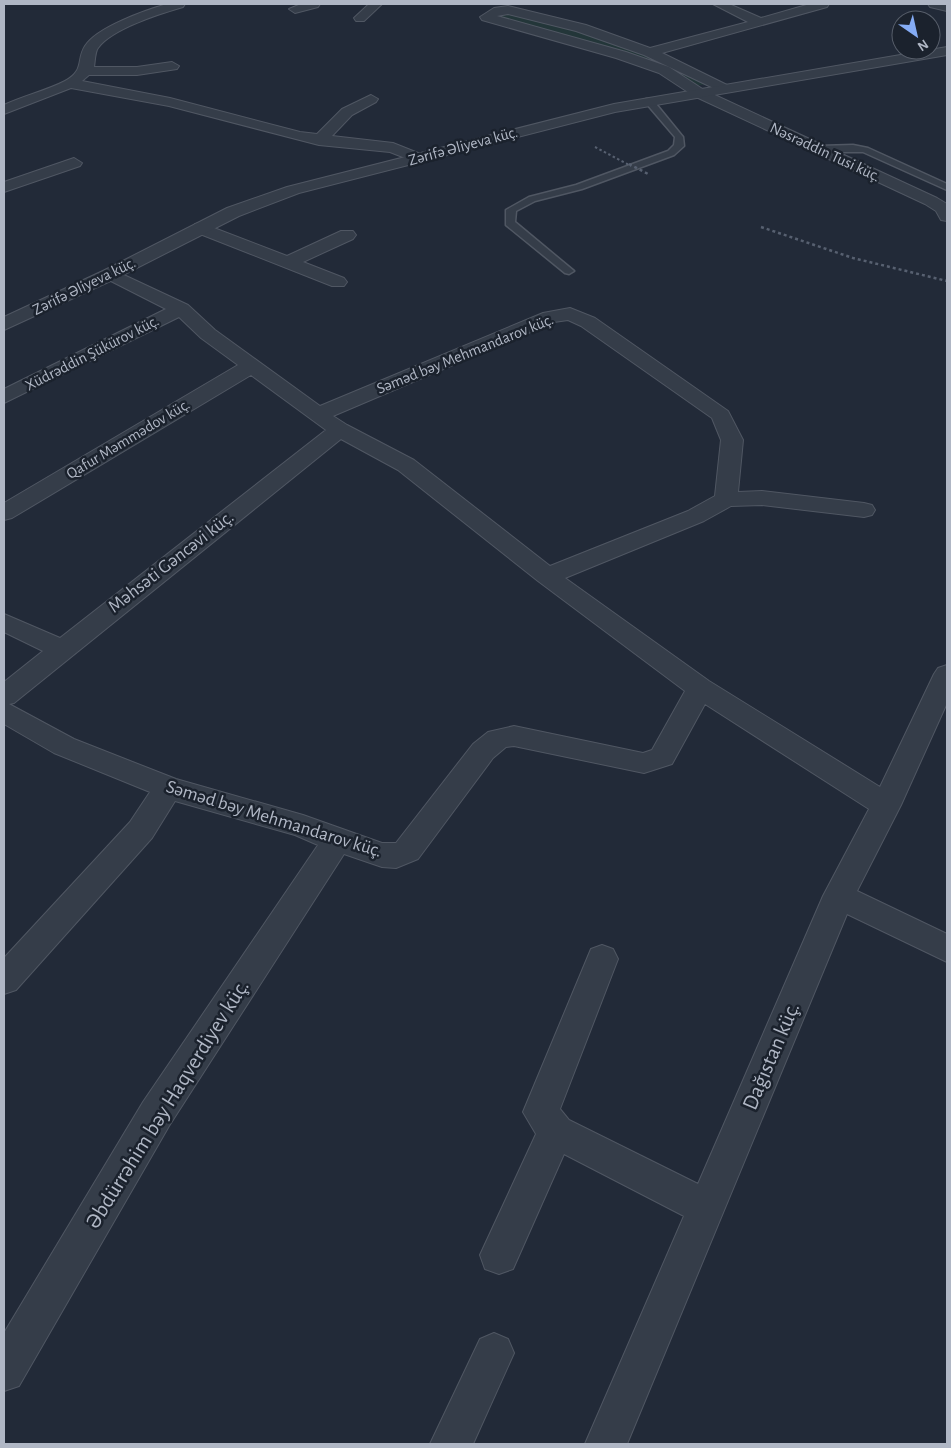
<svg xmlns="http://www.w3.org/2000/svg" width="951" height="1448" font-family="'Alegreya Sans',sans-serif">
<rect width="100%" height="100%" fill="#222a38"/>
<polygon fill="#233639" points="518,13 631,48 709,84 692,86 685,80 499,20 495,15"/>
<g fill="none" stroke-linecap="round" stroke-linejoin="round">
<g stroke="#505763" stroke-width="3">
<g id="service">
<polygon points="646,99 652,99 683,137 684,146 674,155 582,189 535,201 516,211 515,222 574,271 569,274 565,273 506,225 506,210 529,197 576,185 668,151 674,145 675,137 646,103"/>
<polygon points="853,145 868,148 947,184 947,190 863,152 820,152 815,149 820,146"/>
</g>
</g>
<g stroke="#505763" stroke-width="2">
<g id="minor">
<path d="M167 4H185L183 7C162 13 111 29 98 48 95 52 95 61 94 67H137L172 62 179 66 177 69 137 75H89L82 81 170 98 300 132 317 134 342 109 371 95 378 99 376 102 352 115 332 136 393 143 423 155 426 158 418 163 390 152 319 145 169 106 71 88 4 114V105C23 96 48 90 65 81 85 70 76 60 85 46 97 27 146 10 167 4Z"/>
<polygon points="301,4 320,4 318,7 295,13 289,9"/>
<polygon points="369,4 382,4 364,21 356,21 354,18"/>
<polygon points="713,4 729,4 761,18 810,4 829,4 827,7 662,53 729,86 731,89 724,93 644,55 576,31 508,14 497,16 626,52 669,67 704,90 937,198 947,204 947,221 941,220 936,211 925,204 694,96 659,73 616,58 482,20 480,17 494,8 508,6 586,25 650,48 748,22"/>
<polygon points="928,4 947,4 947,11 930,7"/>
<polygon points="74,158 82,163 80,166 4,192 4,182"/>
<polygon points="201,223 287,256 341,231 353,231 356,235 353,239 303,262 344,278 347,282 344,286 332,286 195,232 192,228 195,224"/>
<path d="M111 269 188 305 215 330 320 406 543 313 570 308 595 318 728 411 743 440 738 492 762 491 864 503 872 505 875 510 872 515 864 517 762 505 731 506 704 521 565 578 709 681 880 787 934 674 938 668 947 665V703L901 805 857 891 947 934V962L847 914 627 1444H585L684 1216 564 1154 513 1269 499 1274 485 1269 480 1255 536 1134 523 1112 591 949 602 945 613 949 618 959 560 1109 569 1120 698 1184 823 896 869 809 705 704 672 764 644 773 514 746 506 747 493 758 418 859 396 868 382 867 344 854 169 1126 19 1386 4 1391V1333L143 1102 318 845 295 835 175 801 152 838 16 990 4 994V958L130 822 150 792 54 753 4 724V682L43 651 4 632V614L60 638 326 430 251 375 12 518 4 520V503L238 365 201 338 179 317 4 403V389L166 309 105 278 102 274 105 270ZM568 320 581 326 712 418 721 440 715 496 688 511 550 566 414 460 347 425 333 416 554 322ZM341 439 398 470 538 581 685 691 652 750 643 753 514 726 488 732 473 744 396 843H382L303 815 176 779 74 739 9 704 14 703Z"/>
<polygon points="494,1333 508,1339 514,1353 473,1444 430,1444 480,1339"/>
</g>
</g>
<g stroke="#505763" stroke-width="2">
<polygon id="tertiary" points="947,47 947,55 615,112 299,193 239,216 117,278 4,330 4,317 105,270 227,208 287,187 614,104"/>
</g>
<use href="#service" fill="#353d49" fill-rule="evenodd"/>
<use href="#minor" fill="#353d49" fill-rule="evenodd"/>
<use href="#tertiary" fill="#353d49" fill-rule="evenodd"/>
<polyline stroke="#576070" stroke-width="2" stroke-dasharray="2.5 2.5" stroke-linecap="butt" points="595,147 631,166"/>
<g stroke="#576070" stroke-width="2.5" stroke-dasharray="3 3" stroke-linecap="butt">
<polyline points="629,164 650,175"/>
<polyline points="761,227 853,258 947,281"/>
</g>
</g>
<g text-anchor="middle" dominant-baseline="central" stroke-width="5" stroke-linejoin="round" paint-order="stroke">
<g font-size="16" fill="#b0b7c5" stroke="#1b222d">
<text transform="translate(463 146) rotate(-15)">Zərifə Əliyeva küç.</text>
<text transform="translate(825 152) rotate(25)">Nəsrəddin Tusi küç.</text>
<text transform="translate(84 286) rotate(-26)">Zərifə Əliyeva küç.</text>
<text transform="translate(92 353) rotate(-27)">Xüdrəddin Şükürov küç.</text>
<text transform="translate(465 354) rotate(-22)">Səməd bəy Mehmandarov küç.</text>
<text transform="translate(128 439) rotate(-31)">Qafur Məmmədov küç.</text>
</g>
<g font-size="19" fill="#b0b7c5" stroke="#1b222d">
<text transform="translate(171 562) rotate(-38)">Məhsəti Gəncəvi küç.</text>
<text transform="translate(274 819) rotate(17)">Səməd bəy Mehmandarov küç.</text>
</g>
<g font-size="22" fill="#b0b7c5" stroke="#1b222d">
<text transform="translate(771 1056) rotate(-67)">Dağıstan küç.</text>
<text transform="translate(167 1104) rotate(-58)">Əbdürrəhim bəy Haqverdiyev küç.</text>
</g>
</g>
<rect width="951" height="1448" fill="none" stroke="#b0b7c5" stroke-width="10"/>
<g transform="translate(916 35) rotate(146)"><circle r="24" fill="#1b222d" stroke="#575e6a"/>
<path d="M0-4L9 19L0 12L-9 19Z" fill="#85acf5"/>
<text y="-8" font-size="14" font-weight="bold" text-anchor="middle" fill="#b0b7c5">N</text>
</g>
</svg>
